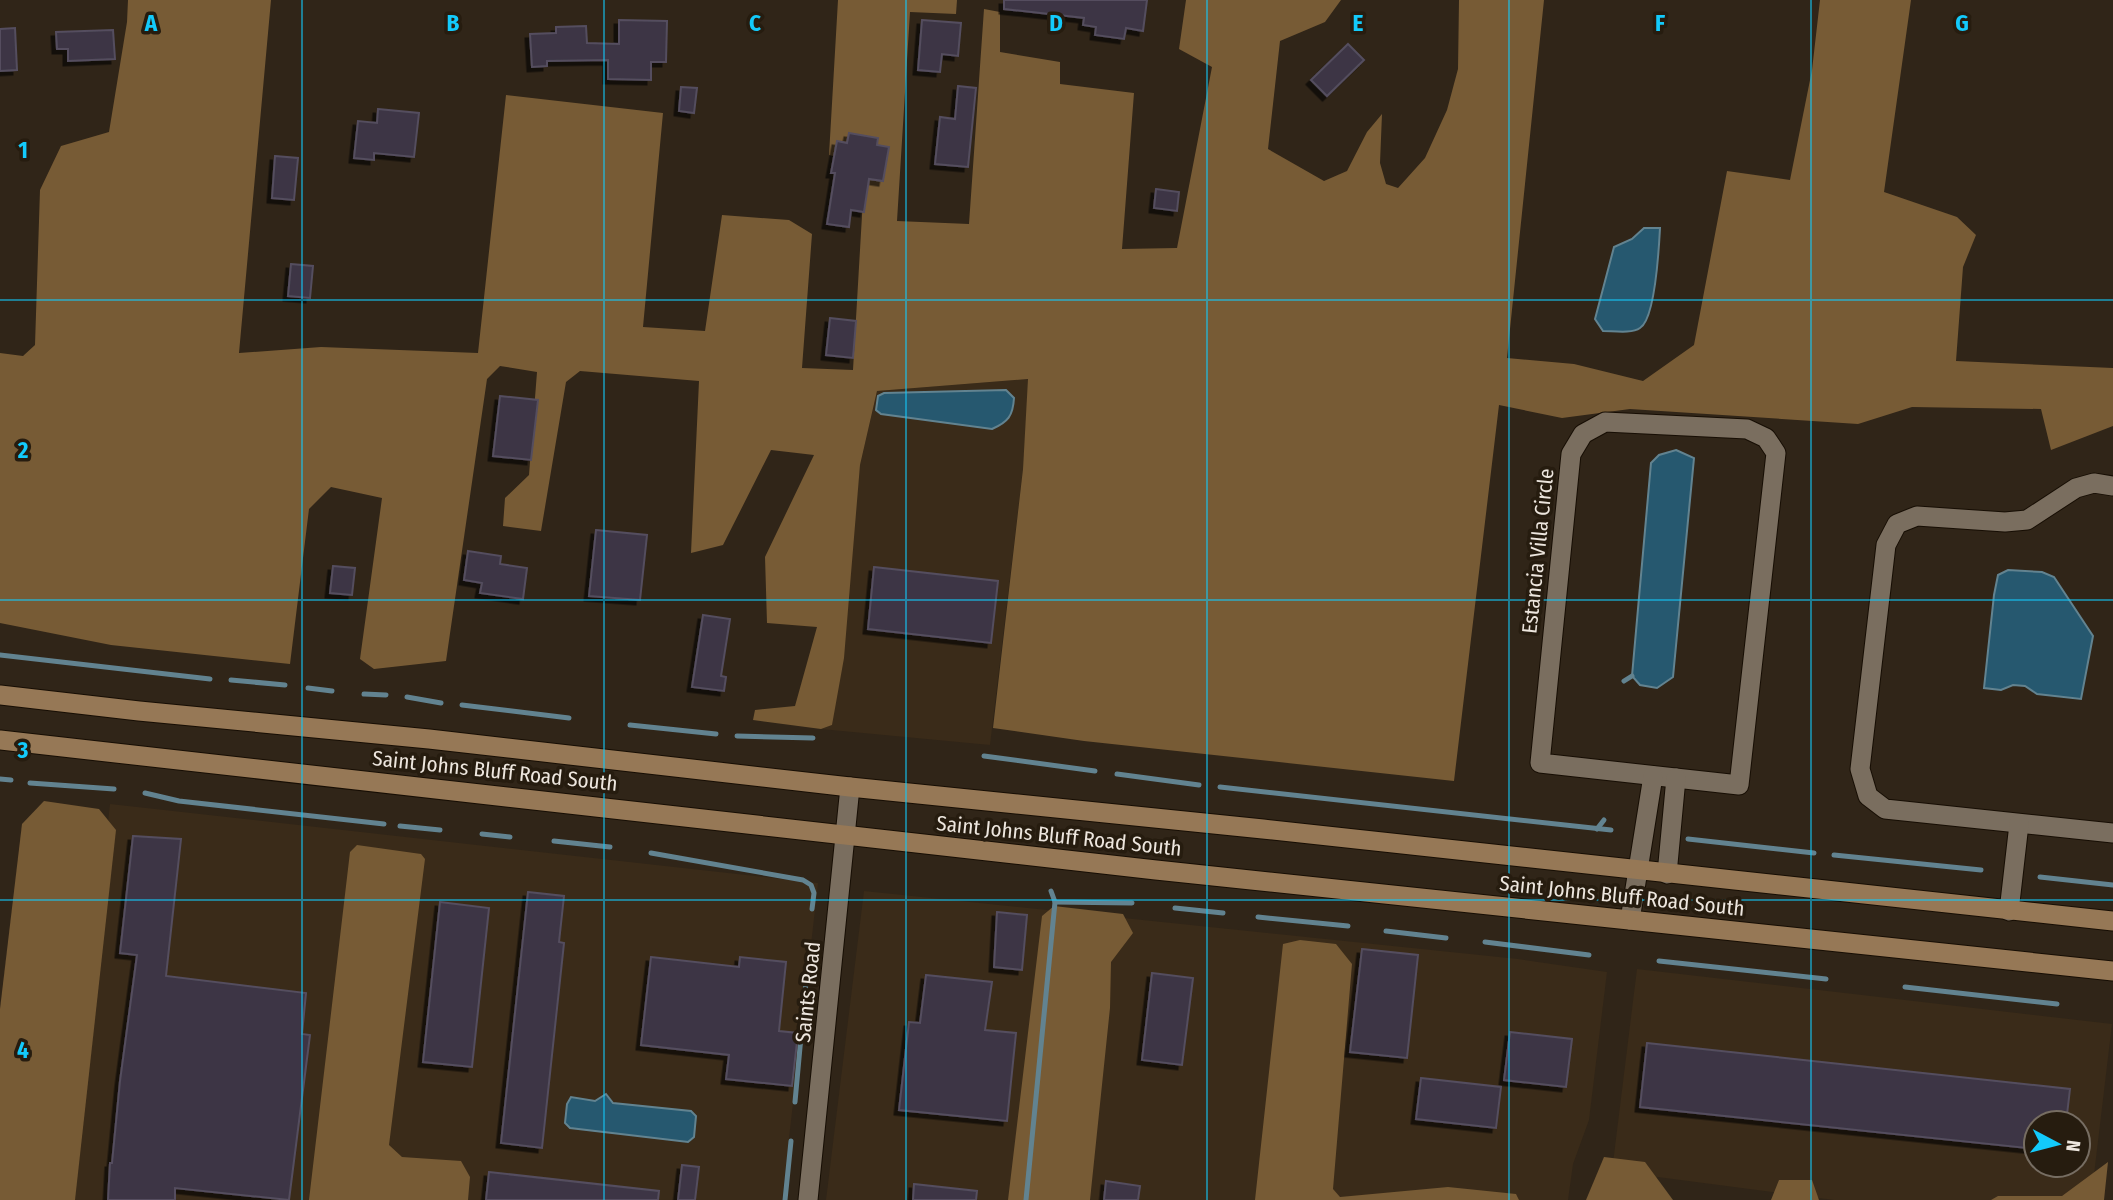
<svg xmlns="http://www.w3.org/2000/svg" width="2113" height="1200" font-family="'Fira Sans Condensed',sans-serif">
<defs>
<filter id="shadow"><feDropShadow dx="-4.5" dy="4.5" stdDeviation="0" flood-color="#0009"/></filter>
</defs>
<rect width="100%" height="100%" fill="#302518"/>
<g fill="#3a2b19" fill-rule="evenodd">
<polygon points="1029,379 1023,469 990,745 821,729 832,725 860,465 877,391"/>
<polygon points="110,804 818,883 782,1200 67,1200"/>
<polygon points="864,891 1518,959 1607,972 1589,1120 1573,1164 1568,1200 826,1200"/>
<path d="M1637 969 2112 1024 2091 1200H1834L1612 1171ZM2036 1123H2078V1165H2036Z"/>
</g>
<g fill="#775b35">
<polygon points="128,0 271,0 239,353 321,347 478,353 506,95 663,113 643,327 705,331 722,215 789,220 812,234 802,368 853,370 865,164 829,155 838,0 957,0 956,14 910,12 897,221 969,224 984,9 1000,12 1000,52 1060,62 1060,84 1134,93 1122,249 1177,248 1212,67 1179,49 1186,0 1341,0 1325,22 1280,41 1268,149 1324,181 1347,171 1367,132 1382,114 1380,163 1386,184 1398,188 1425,158 1447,110 1458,69 1459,0 1544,0 1507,358 1574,364 1643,381 1694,345 1727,171 1790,180 1812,70 1820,0 1911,0 1884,192 1957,217 1976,235 1963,267 1956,361 2113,368 2113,426 2051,450 2041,409 1912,407 1858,424 1630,409 1562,418 1499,405 1454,781 1084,741 993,728 1023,469 1028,379 877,391 860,465 844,658 832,725 821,729 753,720 755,710 795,706 817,627 767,623 765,557 814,455 771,450 723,545 691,553 699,381 580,371 566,382 541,531 503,526 505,498 529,475 537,372 500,366 487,379 446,661 374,669 360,659 382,498 331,487 309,509 290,664 111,645 0,623 0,353 23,356 35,345 40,190 61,146 109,132 127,22"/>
<polygon points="44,801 99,809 116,830 75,1200 0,1200 0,1009 22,824"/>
<polygon points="357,845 421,854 425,859 389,1145 402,1157 461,1161 470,1177 468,1200 309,1200 350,852"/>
<polygon points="1054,906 1123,914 1133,933 1111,962 1110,1008 1090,1200 1008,1200 1042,916"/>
<polygon points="1300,940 1336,944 1352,964 1333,1189 1340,1197 1448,1187 1516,1194 1519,1200 1255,1200 1283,944"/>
<polygon points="1604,1157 1645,1162 1673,1200 1586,1200"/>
<polygon points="2108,1162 2104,1200 1991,1200 1998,1196 2062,1196"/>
<polygon points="1779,1180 1812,1180 1819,1200 1771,1200"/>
</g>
<g fill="#26586f" stroke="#628390" stroke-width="2">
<path d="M1644 228H1660C1659 247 1655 319 1640 328 1632 334 1613 331 1603 331L1595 319 1614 247 1632 239Z"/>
<path d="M1006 390 1014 398C1013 416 1008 422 992 429L881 414 876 410 878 396 884 393Z"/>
<polygon points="1676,450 1694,458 1673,677 1657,688 1640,685 1632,676 1651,463 1659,455"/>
<polygon points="2008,570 2042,572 2054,577 2093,636 2081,699 2037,694 2025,686 2013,685 2001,690 1984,688 1994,595 1998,575"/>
<polygon points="606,1094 613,1103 691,1111 696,1116 694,1137 688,1142 570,1128 565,1123 567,1104 571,1097 595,1101"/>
</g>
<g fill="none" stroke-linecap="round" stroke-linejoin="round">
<g stroke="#628390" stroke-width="5">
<polyline points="0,655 210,679"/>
<polyline points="231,680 285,685"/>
<polyline points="1624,681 1632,676"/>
<polyline points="308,688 332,691"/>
<polyline points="364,694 386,695"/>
<polyline points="407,697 441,703"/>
<polyline points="462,705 569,718"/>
<polyline points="630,725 716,734"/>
<polyline points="737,736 813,738"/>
<polyline points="984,756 1095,771"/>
<polyline points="1117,774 1199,785"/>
<polyline points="0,779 11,780"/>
<polyline points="30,783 114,789"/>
<polyline points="1220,787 1611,830"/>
<polyline points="145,793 179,801 384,824"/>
<polyline points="400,826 440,830"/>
<polyline points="1597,829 1604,820"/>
<polyline points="482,834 510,837"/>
<polyline points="1688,839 1814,853"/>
<polyline points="554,841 610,847"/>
<polyline points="651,853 803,880 811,885 814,893 812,909"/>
<polyline points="1834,855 1981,870"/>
<polyline points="2040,877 2113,885"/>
<polyline points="1051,891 1055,902 1132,903"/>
<polyline points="1175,908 1223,913"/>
<polyline points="1258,917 1348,926"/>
<polyline points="1386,931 1446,938"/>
<polyline points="1485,942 1589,955"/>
<polyline points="1659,961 1826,979"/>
<polyline points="1905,987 2057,1004"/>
<polyline points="795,1102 808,960"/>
<polyline points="785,1200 791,1141"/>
<polyline points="1026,1200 1055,902"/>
</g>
</g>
<g fill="#3c3645" stroke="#544e5e" stroke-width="2" filter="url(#shadow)">
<polygon points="1004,0 1147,0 1143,31 1126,28 1124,39 1095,35 1096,27 1083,25 1084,18 1004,9"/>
<polygon points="619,20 667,21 666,62 651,62 651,80 608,79 608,60 547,61 547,66 532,67 530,34 556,33 556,27 586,26 587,43 619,44"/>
<polygon points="922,20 961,23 958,56 942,54 940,72 918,70"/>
<polygon points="15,28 17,70 0,71 0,29"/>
<polygon points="113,30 115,59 68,61 68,49 57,49 56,32"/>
<polygon points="1348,44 1364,60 1327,96 1311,80"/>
<polygon points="958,86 976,88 968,167 935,164 940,117 955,119"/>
<polygon points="681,87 697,88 694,113 679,111"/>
<polygon points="378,109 419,113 414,157 374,153 374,160 354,158 358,121 377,123"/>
<polygon points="849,133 878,138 877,145 889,147 883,181 869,179 864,212 851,210 849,227 827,224 835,173 831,173 837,141 847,143"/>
<polygon points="275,156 298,158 294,200 272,198"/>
<polygon points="1156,189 1179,192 1177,211 1154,208"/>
<polygon points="291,264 313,266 310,298 288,296"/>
<polygon points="830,318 856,321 853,358 826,355"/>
<polygon points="500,396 538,400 531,460 493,456"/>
<polygon points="596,530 647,535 640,600 589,596"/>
<polygon points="468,551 501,556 500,564 527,568 523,599 480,593 482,583 464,580"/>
<polygon points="333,566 355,568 352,595 330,593"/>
<polygon points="874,567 998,581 991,643 868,629"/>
<polygon points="703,615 730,619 721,676 726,677 724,691 692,687"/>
<polygon points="133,836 181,839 166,976 306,993 302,1034 310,1035 289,1200 175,1188 175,1200 108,1200 110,1163 112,1163 120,1081 137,955 120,953"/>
<polygon points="528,892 564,896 559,942 564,943 542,1148 501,1143"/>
<polygon points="440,902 489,908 472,1067 423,1062"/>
<polygon points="997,912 1027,915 1022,970 994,967"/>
<polygon points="1362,949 1418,955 1407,1058 1350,1052"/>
<polygon points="651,957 739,967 740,957 786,962 779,1031 798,1033 792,1086 726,1079 729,1055 641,1045"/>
<polygon points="1152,973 1193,978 1182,1065 1142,1060"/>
<polygon points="926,975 992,982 985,1030 1016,1033 1007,1121 899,1110 909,1022 920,1023"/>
<polygon points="1510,1032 1572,1039 1566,1087 1504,1080"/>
<polygon points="1647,1043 2070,1089 2066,1123 2036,1123 2036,1149 1640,1107"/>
<polygon points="1421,1078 1501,1087 1496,1128 1416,1119"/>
<polygon points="682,1165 699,1167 695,1200 678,1200"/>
<polygon points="489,1172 659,1191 658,1200 486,1200"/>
<polygon points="1106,1181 1140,1186 1138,1200 1104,1200"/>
<polygon points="914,1184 977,1191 976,1200 913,1200"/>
</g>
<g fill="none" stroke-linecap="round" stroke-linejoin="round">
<g stroke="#170e04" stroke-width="21">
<g id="minor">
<polygon points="1605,422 1747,429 1766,438 1776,453 1739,785 1540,763 1571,454 1583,434"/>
<polyline points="2113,486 2094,483 2076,488 2027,520 2005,522 1917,516 1897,524 1886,545 1860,769 1868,796 1885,809 2113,833"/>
<polyline points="1667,874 1676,778"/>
<polyline points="2009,911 2019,824"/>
<polyline points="1630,920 1653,776"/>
</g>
</g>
<g stroke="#170e04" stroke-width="21">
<polyline id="tertiary" points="808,1200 850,787"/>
</g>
<g stroke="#170e04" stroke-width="21">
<g id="secondary">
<polyline points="0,695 139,711 429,739 850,787 1263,829 2113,921"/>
<polyline points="0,740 1156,870 2113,971"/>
</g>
</g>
<use href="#minor" stroke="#7a6e5f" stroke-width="19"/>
<use href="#tertiary" stroke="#7a6e5f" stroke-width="19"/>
<use href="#secondary" stroke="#967856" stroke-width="19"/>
</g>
<path fill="none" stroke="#13cafb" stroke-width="2" stroke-opacity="0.55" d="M302 0V1200M604 0V1200M906 0V1200M1207 0V1200M1509 0V1200M1811 0V1200M0 300H2113M0 600H2113M0 900H2113"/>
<g text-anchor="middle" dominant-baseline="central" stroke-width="7" stroke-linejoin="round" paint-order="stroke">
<g font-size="21" fill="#ede6de" stroke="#261c0f">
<text transform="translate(1538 551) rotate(-84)">Estancia Villa Circle</text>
<text transform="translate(495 771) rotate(6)">Saint Johns Bluff Road South</text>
<text transform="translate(1059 836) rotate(6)">Saint Johns Bluff Road South</text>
<text transform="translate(1622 896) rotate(6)">Saint Johns Bluff Road South</text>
<text transform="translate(808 992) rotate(-84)">Saints Road</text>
</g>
</g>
<g font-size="23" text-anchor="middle" font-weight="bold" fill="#13cafb" stroke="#261c0f" stroke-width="7" stroke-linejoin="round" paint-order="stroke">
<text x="151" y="31">A</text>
<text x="453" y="31">B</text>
<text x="755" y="31">C</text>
<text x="1056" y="31">D</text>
<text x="1358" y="31">E</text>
<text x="1660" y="31">F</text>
<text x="1962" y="31">G</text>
<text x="23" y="158">1</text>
<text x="23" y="458">2</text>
<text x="23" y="758">3</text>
<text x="23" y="1058">4</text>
</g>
<g transform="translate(2057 1144) rotate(97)"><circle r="33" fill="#261c0f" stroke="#766d62" stroke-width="2"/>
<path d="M0-5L12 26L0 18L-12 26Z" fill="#13cafb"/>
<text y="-10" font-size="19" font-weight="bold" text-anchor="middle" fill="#ede6de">N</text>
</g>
</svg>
